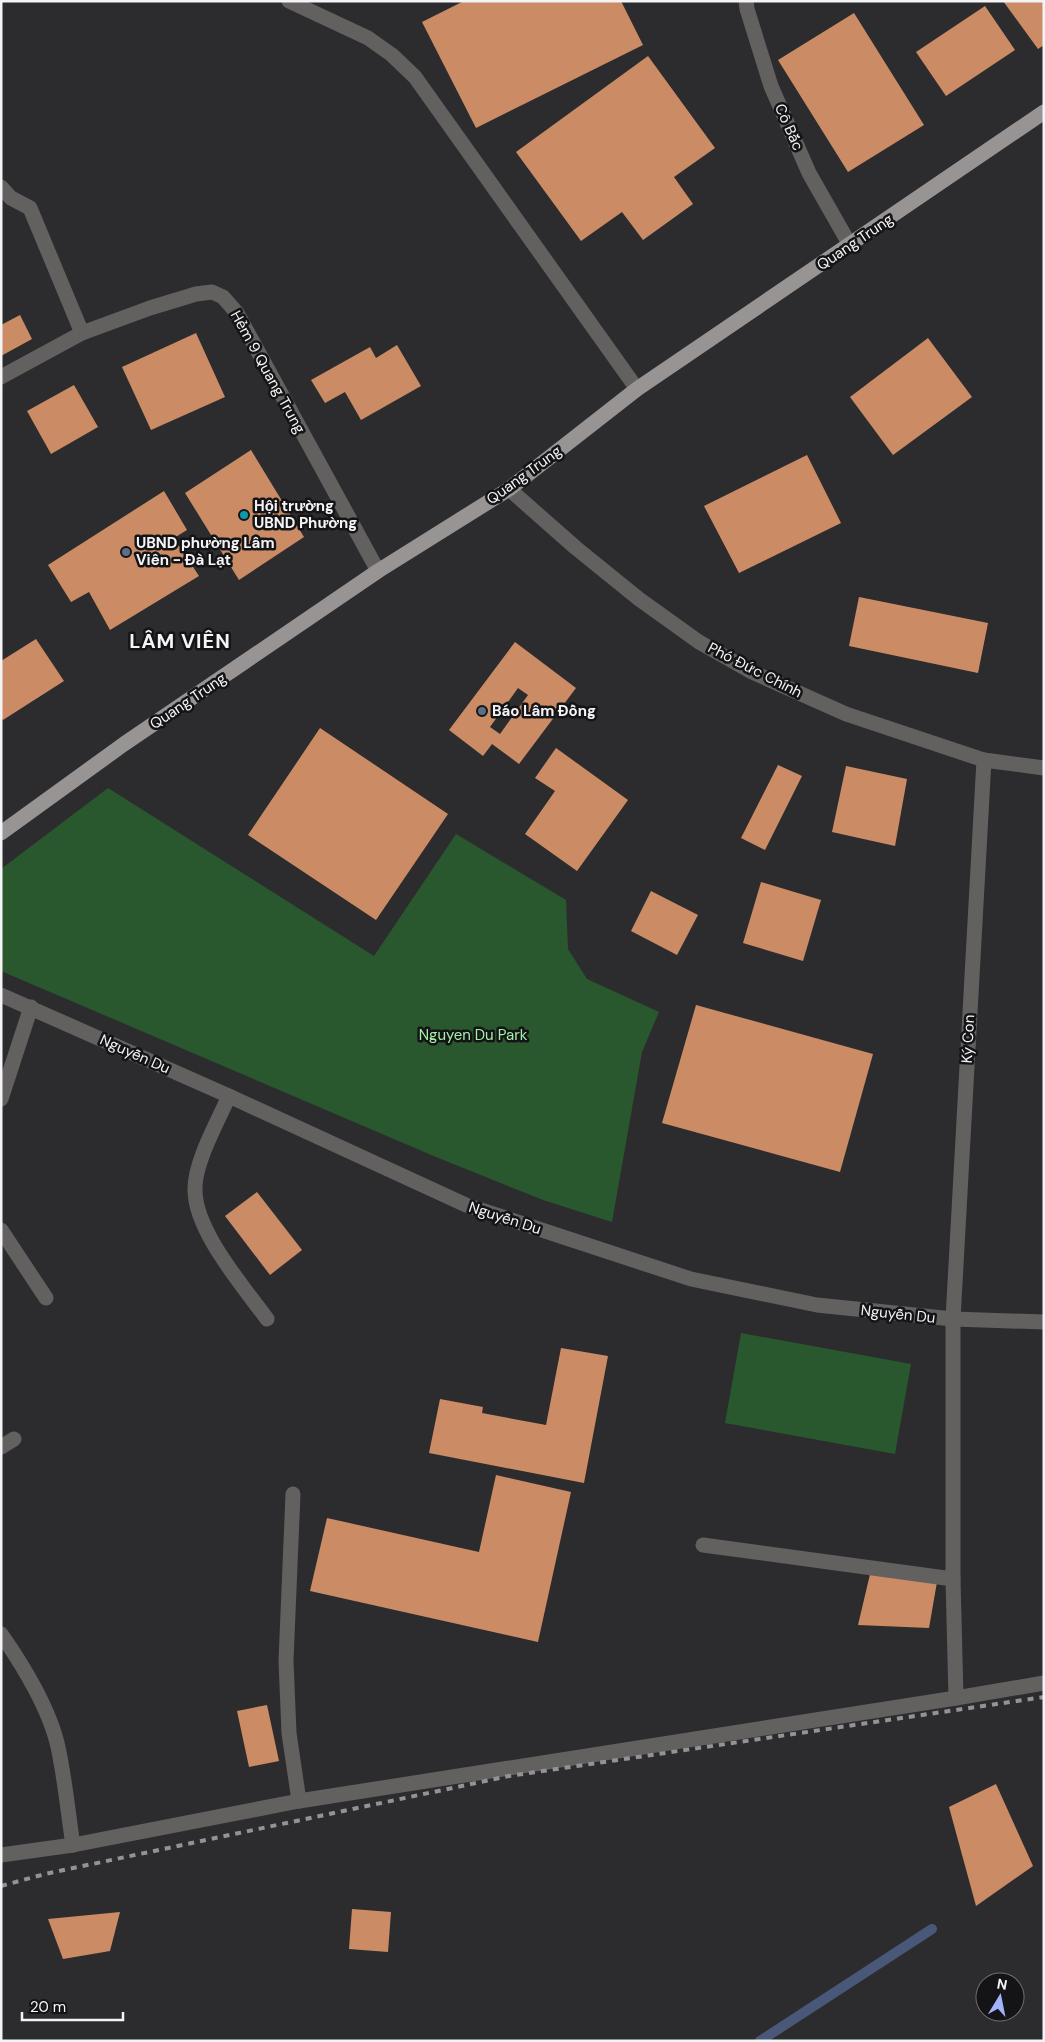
<svg xmlns="http://www.w3.org/2000/svg" width="1045" height="2042" font-family="'DM Sans',sans-serif">
<rect width="100%" height="100%" fill="#2c2c2f"/>
<g fill="#29582e">
<polygon points="108,788 374,956 456,834 566,900 568,949 587,979 659,1012 642,1052 612,1222 543,1200 436,1157 1,971 1,869"/>
<polygon points="741,1333 911,1364 895,1454 725,1423"/>
</g>
<g fill="none" stroke-linecap="round" stroke-linejoin="round">
<polyline stroke="#495879" stroke-width="10" points="760,2041 932,1929"/>
</g>
<g fill="#cb8c65" fill-rule="evenodd">
<polygon points="464,1 621,1 643,45 476,128 422,22"/>
<polygon points="1003,1 1044,1 1044,45 1038,49"/>
<polygon points="985,6 1015,50 946,96 916,52"/>
<polygon points="854,13 924,125 848,172 778,60"/>
<polygon points="648,56 715,148 674,177 693,204 643,240 622,212 581,241 516,152"/>
<polygon points="20,315 32,339 1,356 1,325"/>
<polygon points="196,333 225,397 151,430 122,367"/>
<polygon points="928,338 972,397 893,455 850,397"/>
<polygon points="397,345 421,386 361,420 345,392 325,403 311,380 370,347 376,358"/>
<polygon points="74,385 98,427 51,454 27,411"/>
<polygon points="251,450 304,537 239,580 185,493"/>
<polygon points="807,455 841,523 739,573 704,506"/>
<polygon points="164,491 187,530 174,538 199,576 110,630 89,592 71,602 48,565"/>
<polygon points="859,597 988,623 978,673 849,646"/>
<polygon points="36,639 64,681 3,720 1,717 1,661"/>
<path d="M515 642 576 688 519 764 492 744 483 756 449 730ZM518 688 528 695 500 734 490 727Z"/>
<polygon points="320,728 448,814 376,920 248,835"/>
<polygon points="556,748 628,800 577,871 525,834 555,791 535,778"/>
<polygon points="778,765 802,776 765,850 741,838"/>
<polygon points="846,766 907,779 895,846 832,832"/>
<polygon points="761,882 821,900 803,961 743,943"/>
<polygon points="651,891 698,915 677,955 631,931"/>
<polygon points="696,1005 873,1054 840,1172 662,1123"/>
<polygon points="257,1192 302,1250 270,1275 225,1216"/>
<polygon points="561,1348 608,1356 584,1483 429,1453 440,1399 483,1407 482,1413 546,1425"/>
<polygon points="496,1475 571,1492 538,1642 310,1591 327,1518 479,1552"/>
<polygon points="871,1570 937,1582 929,1628 858,1625"/>
<polygon points="267,1705 279,1761 249,1767 237,1711"/>
<polygon points="996,1784 1033,1866 976,1906 949,1807"/>
<polygon points="352,1909 391,1912 388,1952 349,1949"/>
<polygon points="120,1912 110,1951 63,1959 48,1919"/>
</g>
<g fill="none" stroke-linecap="round" stroke-linejoin="round">
<g stroke="#626160" stroke-width="15">
<polyline points="289,1 368,38 392,55 415,77 637,389"/>
<polyline points="746,1 747,9 771,86 809,173 850,245"/>
<polyline points="1,187 11,198 30,208 82,333 150,308 196,294 212,292 223,297 237,313 378,571"/>
<polyline points="1,377 82,333"/>
<polyline points="509,489 576,548 639,599 699,642 752,672 846,714 984,760 1044,768"/>
<polyline points="1,995 229,1096 466,1205 691,1279 817,1305 953,1319 1044,1322"/>
<path d="M229 1096C218 1121 194 1163 195 1190 195 1231 243 1286 267 1319"/>
<polyline points="1,1099 31,1007"/>
<polyline points="1,1230 46,1298"/>
<polyline points="1,1447 14,1439"/>
<polyline points="293,1494 286,1661 289,1733 299,1801"/>
<polyline points="703,1545 953,1579"/>
<path d="M1 1634C23 1665 50 1710 58 1747 65 1779 68 1813 73 1845"/>
<polyline points="956,1698 953,1579 953,1319 984,760"/>
<polyline points="1,1855 73,1845 299,1801 956,1698 1044,1683"/>
</g>
<polyline stroke="#979493" stroke-width="15" points="1,833 124,744 378,571 509,489 637,389 1044,112"/>
<polyline stroke="#939395" stroke-width="4" stroke-dasharray="6 6" stroke-linecap="butt" points="1,1886 45,1874 509,1776 1044,1697"/>
</g>
<circle fill="#0f9aa8" stroke="#141416" stroke-width="2" cx="244" cy="515" r="5"/>
<g fill="#5c6f8a" stroke="#141416" stroke-width="2">
<circle cx="126" cy="552" r="5"/>
<circle cx="482" cy="711" r="5"/>
</g>
<g text-anchor="middle" dominant-baseline="central" stroke-width="5" stroke-linejoin="round" paint-order="stroke">
<g font-size="15" fill="#f4f4f6" stroke="#141416">
<text transform="translate(789 127) rotate(66)">Cô Bắc</text>
<text transform="translate(855 242) rotate(-34)">Quang Trung</text>
<text transform="translate(268 372) rotate(61)">Hẻm 9 Quang Trung</text>
<text transform="translate(524 475) rotate(-36)">Quang Trung</text>
<text transform="translate(755 670) rotate(27)">Phó Đức Chính</text>
<text transform="translate(188 701) rotate(-34)">Quang Trung</text>
<text transform="translate(968 1039) rotate(-87)">Ký Con</text>
<text transform="translate(135 1054) rotate(24)">Nguyễn Du</text>
<text transform="translate(505 1218) rotate(18)">Nguyễn Du</text>
<text transform="translate(898 1314) rotate(6)">Nguyễn Du</text>
</g>
<g font-size="15" font-weight="bold" fill="#f4f4f6" stroke="#141416" text-anchor="start">
<text x="254" y="506">Hội trường<tspan x="254" dy="17">UBND Phường</tspan></text>
<text x="136" y="543">UBND phường Lâm<tspan x="136" dy="17">Viên - Đà Lạt</tspan></text>
<text x="492" y="711">Báo Lâm Đồng</text>
</g>
<g font-size="15" fill="#a3f0a8" stroke="#141416">
<text x="473" y="1035">Nguyen Du Park</text>
</g>
<g font-size="20" font-weight="bold" letter-spacing="1" fill="#f4f4f6" stroke="#141416">
<text x="180" y="641">LÂM VIÊN</text>
</g>
</g>
<rect width="1045" height="2042" fill="none" stroke="#f4f4f6" stroke-width="5"/>
<g transform="translate(1000 1997) rotate(10)"><circle r="24" fill="#141416" stroke="#6e6e70"/>
<path d="M0-4L9 19L0 12L-9 19Z" fill="#a2b2fd"/>
<text y="-8" font-size="14" font-weight="bold" text-anchor="middle" fill="#f4f4f6">N</text>
</g>
<path d="M22 2012v8h101v-8" fill="none" stroke="#f4f4f6" stroke-width="2.5"/>
<text x="30" y="2012" font-size="15" fill="#f4f4f6" stroke="#141416" stroke-width="4" paint-order="stroke">20 m</text>
</svg>
